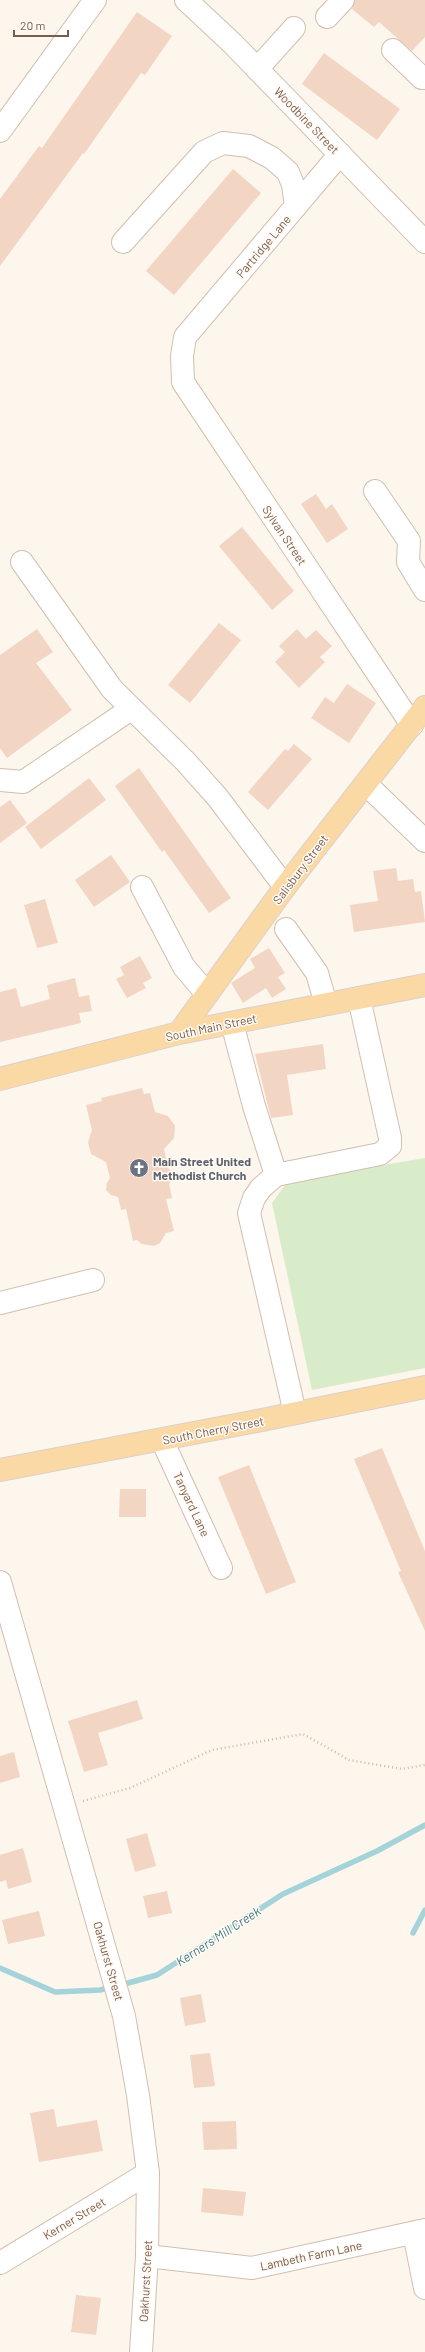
<svg xmlns="http://www.w3.org/2000/svg" width="425" height="2352" font-family="Barlow,sans-serif">
<rect width="100%" height="100%" fill="#fdf6ec"/>
<polygon fill="#d8ecc9" points="425,1158 425,1368 312,1390 272,1203 288,1181"/>
<g fill="none" stroke-linecap="round" stroke-linejoin="round">
<g stroke="#a5d3da" stroke-width="5.5">
<polyline points="413,1933 425,1910"/>
<polyline points="0,1968 55,1992 100,1990 112,1987"/>
<polyline points="121,1985 157,1975 283,1894 377,1851 425,1825"/>
</g>
</g>
<g fill="#f3d5c3">
<polygon points="355,0 425,0 425,37 412,51 379,22 374,27 352,9"/>
<polygon points="137,12 172,36 145,75 141,73 84,154 83,153 0,266 0,199 39,146 42,148"/>
<polygon points="324,53 400,109 377,140 302,84"/>
<polygon points="233,169 261,193 174,295 146,271"/>
<polygon points="316,494 326,509 332,504 348,529 327,543 301,504"/>
<polygon points="242,527 294,591 272,610 219,546"/>
<polygon points="219,623 241,640 190,703 168,685"/>
<polygon points="37,629 53,652 36,663 72,710 7,758 0,748 0,655"/>
<polygon points="297,629 306,639 316,630 332,646 320,657 325,662 299,688 275,662 285,652 279,646"/>
<polygon points="347,684 376,703 349,743 311,718 325,697 334,703"/>
<polygon points="294,744 312,759 268,810 248,792 285,749 288,751"/>
<polygon points="139,768 231,898 209,913 164,850 162,852 115,786"/>
<polygon points="89,778 106,800 41,849 25,827"/>
<polygon points="10,800 27,823 0,843 0,807"/>
<polygon points="111,855 130,882 94,907 75,880"/>
<polygon points="396,868 398,881 413,879 415,892 421,891 425,922 354,932 350,905 378,901 373,871"/>
<polygon points="45,899 58,943 37,948 24,905"/>
<polygon points="269,948 285,973 278,977 286,989 272,998 266,988 243,1003 231,983 255,968 250,959"/>
<polygon points="140,956 152,978 143,983 146,988 127,998 116,979 124,975 120,967"/>
<polygon points="75,978 79,997 89,995 92,1011 79,1013 81,1023 0,1042 0,992 16,988 21,1007 50,999 47,985"/>
<polygon points="323,1044 326,1069 287,1075 293,1115 271,1118 255,1054"/>
<polygon points="142,1088 144,1094 150,1093 155,1112 168,1116 175,1126 174,1138 164,1149 168,1167 173,1176 169,1184 172,1198 166,1199 174,1231 166,1233 160,1243 154,1246 142,1244 137,1240 133,1241 126,1209 121,1210 118,1197 111,1195 106,1190 107,1183 110,1178 106,1162 91,1154 88,1142 92,1130 86,1105 102,1101 101,1098"/>
<polygon points="382,1448 425,1551 425,1631 398,1572 401,1571 354,1459"/>
<polygon points="249,1465 296,1582 266,1594 218,1477"/>
<polygon points="120,1489 146,1489 146,1517 119,1517"/>
<polygon points="137,1700 143,1719 98,1733 108,1765 84,1772 68,1721"/>
<polygon points="14,1752 20,1777 0,1783 0,1756"/>
<polygon points="147,1833 156,1866 135,1872 126,1839"/>
<polygon points="23,1848 32,1882 8,1889 6,1880 0,1882 0,1855"/>
<polygon points="167,1891 172,1913 148,1918 143,1896"/>
<polygon points="39,1911 45,1936 8,1944 2,1920"/>
<polygon points="201,1994 206,2022 185,2026 180,1998"/>
<polygon points="210,2053 215,2086 194,2088 190,2055"/>
<polygon points="54,2109 57,2127 97,2120 103,2151 39,2162 30,2113"/>
<polygon points="236,2121 237,2149 204,2150 202,2122"/>
<polygon points="203,2188 246,2192 243,2216 201,2212"/>
<polygon points="76,2295 101,2298 96,2335 71,2332"/>
</g>
<g fill="none" stroke-linecap="round" stroke-linejoin="round">
<g stroke="#d1beb0" stroke-width="24">
<g id="minor">
<polyline points="186,0 233,44 425,242"/>
<polyline points="327,17 343,0"/>
<polyline points="393,50 422,78 425,78"/>
<polyline points="257,69 294,28"/>
<polyline points="0,131 95,0"/>
<polyline points="340,154 185,337 182,356 183,382 412,725"/>
<polyline points="123,242 204,152 223,143 249,146 272,158 288,172 293,185 296,206"/>
<polyline points="375,491 409,541 408,562 425,590"/>
<polyline points="22,562 112,689 186,762 218,798 285,887"/>
<polyline points="0,780 23,782 131,709"/>
<polyline points="366,784 425,841"/>
<polyline points="142,887 184,967 207,994"/>
<polyline points="286,929 317,973 326,1004"/>
<polyline points="232,1023 254,1106 276,1175"/>
<polyline points="0,1303 93,1280"/>
<polyline points="295,1413 249,1213 254,1198 261,1188 276,1175 380,1154 390,1146 390,1138 359,998"/>
<polyline points="162,1440 221,1568"/>
<polyline points="0,1582 124,2016 138,2095 148,2173 147,2256 141,2352"/>
<polyline points="414,2233 425,2288"/>
<polyline points="147,2256 252,2268 425,2230"/>
<polyline points="0,2263 148,2173"/>
</g>
</g>
<g stroke="#dad1cd" stroke-width="24">
<g id="major">
<polyline points="179,1033 285,887 425,707"/>
<polyline points="0,1079 179,1033 425,985"/>
<polyline points="0,1470 262,1420 425,1387"/>
</g>
</g>
<polyline stroke="#d9b8a5" stroke-width="2.5" stroke-dasharray="1 3" stroke-linecap="butt" points="83,1801 130,1788 212,1750 303,1734 349,1760 402,1769 425,1765"/>
<use href="#minor" stroke="#fff" stroke-width="22"/>
<use href="#major" stroke="#fbd9a5" stroke-width="22"/>
</g>
<defs>
<g id="church-disc" transform="scale(1)"><circle r="9.5" fill="#6b7280" stroke="#fffaf3"/><path d="M-1.2-6h2.4v3.5h3.3v2.4h-3.3V6h-2.4V-.1h-3.3v-2.4h3.3Z" fill="#fff"/></g>
</defs>
<g fill-rule="evenodd">
<use href="#church-disc" x="139" y="1168"/>
</g>
<g text-anchor="middle" dominant-baseline="central" stroke-width="3" stroke-linejoin="round" paint-order="stroke">
<g font-size="12" fill="#7a5c4d" stroke="#fffaf3">
<text transform="translate(307 120) rotate(46)">Woodbine Street</text>
<text transform="translate(263 246) rotate(-50)">Partridge Lane</text>
<text transform="translate(285 535) rotate(56)">Sylvan Street</text>
<text transform="translate(300 869) rotate(-53)">Salisbury Street</text>
<text transform="translate(211 1027) rotate(-12)">South Main Street</text>
<text transform="translate(213 1430) rotate(-11)">South Cherry Street</text>
<text transform="translate(192 1504) rotate(65)">Tanyard Lane</text>
<text transform="translate(109 1961) rotate(74)">Oakhurst Street</text>
<text transform="translate(74 2218) rotate(-31)">Kerner Street</text>
<text transform="translate(311 2255) rotate(-12)">Lambeth Farm Lane</text>
<text transform="translate(145 2281) rotate(-87)">Oakhurst Street</text>
</g>
<g font-size="12" font-weight="bold" fill="#5b616d" stroke="#fffaf3" text-anchor="start">
<text x="153" y="1161">Main Street United<tspan x="153" dy="14">Methodist Church</tspan></text>
</g>
<g font-size="13" font-style="italic" fill="#437c86" stroke="#fffaf3">
<text transform="translate(218 1936) rotate(-33)">Kerners Mill Creek</text>
</g>
</g>
<path d="M14 30v6h54v-6" fill="none" stroke="#7a5c4d" stroke-width="2"/>
<text x="20" y="30" font-size="12" fill="#7a5c4d" stroke="#fffaf3" stroke-width="3" paint-order="stroke">20 m</text>
</svg>
